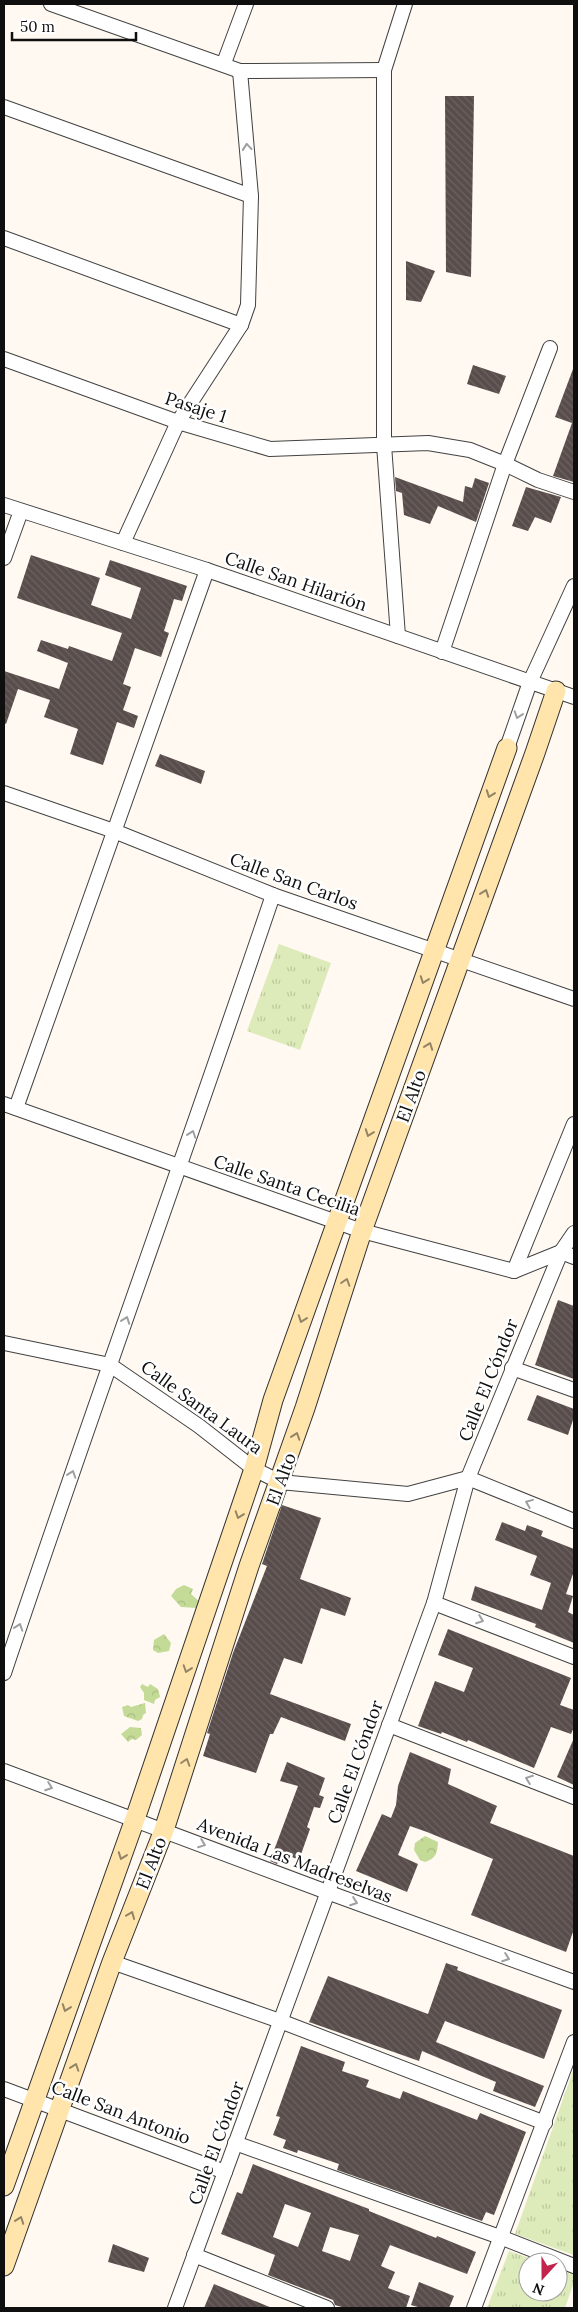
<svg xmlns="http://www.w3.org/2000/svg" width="578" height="2312" font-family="Lora,serif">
<defs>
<pattern id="grass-tufts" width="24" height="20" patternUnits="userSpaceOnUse" patternTransform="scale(1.25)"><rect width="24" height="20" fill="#ddeab9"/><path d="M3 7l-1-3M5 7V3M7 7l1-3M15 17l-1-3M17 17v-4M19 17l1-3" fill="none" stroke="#bcc89e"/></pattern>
<pattern id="forest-crowns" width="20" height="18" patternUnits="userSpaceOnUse" patternTransform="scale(1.25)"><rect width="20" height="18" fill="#c4db98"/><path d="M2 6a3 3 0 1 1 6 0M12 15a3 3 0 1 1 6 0" fill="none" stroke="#a7bb82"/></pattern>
<pattern id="building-back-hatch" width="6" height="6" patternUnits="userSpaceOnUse" patternTransform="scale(1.25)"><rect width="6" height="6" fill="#584d4b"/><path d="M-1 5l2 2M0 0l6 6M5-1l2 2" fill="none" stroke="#6b6261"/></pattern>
</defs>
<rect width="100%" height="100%" fill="#fff9f1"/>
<g fill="url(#grass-tufts)">
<polygon points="279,944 331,963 300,1050 247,1031"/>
<polygon points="574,2068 574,2255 515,2234"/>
<polygon points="509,2251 540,2262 528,2262 528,2292 558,2292 558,2268 574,2274 574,2282 565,2308 487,2308"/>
</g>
<g fill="url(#forest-crowns)">
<polygon points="184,1585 193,1589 191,1594 200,1602 197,1608 181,1607 171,1596 176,1589"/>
<polygon points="164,1634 171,1643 169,1651 158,1653 153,1650 154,1640"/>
<polygon points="142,1684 148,1687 150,1684 158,1689 160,1697 155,1700 154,1704 144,1700 144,1693 140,1687"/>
<polygon points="145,1703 146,1713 143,1715 142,1719 138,1721 124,1716 122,1707 128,1705 131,1707"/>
<polygon points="130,1727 141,1728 142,1735 136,1740 132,1739 128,1742 121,1734"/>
<path d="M425 1836 438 1842C437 1854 436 1858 425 1862L420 1860 414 1850 415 1843Z"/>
</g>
<g fill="url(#building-back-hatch)" fill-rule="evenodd">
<polygon points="445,96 474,96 471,277 446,272"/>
<polygon points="406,261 435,271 421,302 406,300"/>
<polygon points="473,365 506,376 499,394 467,384"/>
<polygon points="573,369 574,369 574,482 553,476 572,423 555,417"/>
<polygon points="395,477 463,502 465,486 472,488 475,478 489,483 476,522 438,506 430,524 404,515 402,493 396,491"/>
<polygon points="526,487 561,497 551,523 535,517 528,531 512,526"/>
<polygon points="31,555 100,578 91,605 131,619 141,588 105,575 110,560 187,586 182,601 174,599 164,631 169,633 161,657 135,648 123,684 131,687 123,710 138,716 134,728 117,722 103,765 70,754 78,729 44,717 50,700 18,689 6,724 4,723 4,671 59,689 68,663 37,651 41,640 68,649 69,646 112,661 122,633 17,598"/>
<polygon points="160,754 205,771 201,784 155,766"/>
<polygon points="558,1300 574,1306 574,1379 535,1365"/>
<polygon points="537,1395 574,1409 574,1417 568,1435 527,1420"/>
<polygon points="282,1505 321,1518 300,1579 351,1598 345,1616 321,1608 302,1664 284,1658 270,1694 351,1724 345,1741 281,1717 273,1734 270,1734 256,1773 203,1756 210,1734 207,1733 233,1653 267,1566 262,1564"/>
<polygon points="502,1522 525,1531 527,1525 543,1531 541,1536 574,1549 574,1571 566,1594 573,1596 568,1612 574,1615 574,1643 535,1627 536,1624 471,1600 475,1586 542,1610 551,1583 530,1575 537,1556 495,1540"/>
<polygon points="448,1629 571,1678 560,1705 574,1710 574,1727 571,1734 551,1727 534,1768 468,1740 467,1742 442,1732 441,1734 418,1726 435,1681 464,1692 473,1668 438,1655"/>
<polygon points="574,1738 574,1785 557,1777"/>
<polygon points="410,1752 451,1769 448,1784 497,1806 490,1823 574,1856 574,1929 566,1952 471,1915 493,1859 427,1832 410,1826 398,1855 418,1864 407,1892 356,1871 382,1814 391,1818 396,1805 398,1786"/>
<polygon points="287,1762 325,1778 319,1795 324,1797 320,1808 314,1807 307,1827 310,1829 299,1860 285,1854 277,1864 270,1861 298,1786 280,1781"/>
<polygon points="446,1963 458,1967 457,1970 562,2010 544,2059 445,2021 436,2042 544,2086 535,2107 493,2091 496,2082 422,2051 419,2061 309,2022 328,1976 428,2014"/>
<polygon points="301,2046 345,2062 342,2071 369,2080 366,2087 400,2099 403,2091 477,2120 480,2113 526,2132 494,2215 486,2212 482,2221 337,2170 339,2164 298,2150 297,2153 283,2148 286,2140 273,2135 280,2117 276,2116"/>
<path d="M253 2164 369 2209V2211L436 2238 437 2236 476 2252 467 2274 390 2245 381 2266 395 2272 388 2288 410 2296 406 2308H345L335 2305 333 2300 268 2275 275 2255 221 2234 237 2192 242 2194ZM285 2204 311 2213 298 2247 273 2237ZM330 2227 359 2235 350 2261 322 2251Z"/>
<polygon points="113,2244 149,2258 144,2272 108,2262"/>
<polygon points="419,2282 454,2296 449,2308 421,2308 411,2305"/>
<polygon points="214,2284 272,2308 204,2308"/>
</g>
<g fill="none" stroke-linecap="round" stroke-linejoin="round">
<g stroke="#424242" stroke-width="16">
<g id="street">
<polyline points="51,4 240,71 384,70"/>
<polyline points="224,63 246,4"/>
<polyline points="4,107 251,196"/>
<polyline points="4,238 241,325"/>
<polyline points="4,359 178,422 270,449 428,443 470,450 505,464 538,480 574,492"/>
<polyline points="4,505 207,570 574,697"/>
<polyline points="123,543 178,422 241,325 248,305 251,196 240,71"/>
<polyline points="4,558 21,511"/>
<polyline points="398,636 384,445 384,70 405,4"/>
<polyline points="442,652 505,464 550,348"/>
<polyline points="507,748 530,682 574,586"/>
<polyline points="4,793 114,831 273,895 574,999"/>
<polyline points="4,1104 362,1231 514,1271 561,1252 574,1257"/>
<polyline points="16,1108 207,570"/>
<polyline points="514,1271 574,1124"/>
<polyline points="4,1343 110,1365 199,1426 254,1469 280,1482 408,1494 468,1478 574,1521"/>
<polyline points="512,1368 574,1390"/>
<polyline points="434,1603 574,1657"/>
<path d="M4 1673C91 1413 185 1155 273 895"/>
<polyline points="389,1725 574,1797"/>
<polyline points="4,1771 327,1892 574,1982"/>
<polyline points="112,1962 280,2021 545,2123"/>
<polyline points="4,2089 225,2172"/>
<polyline points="235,2143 500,2237 574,2266"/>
<polyline points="194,2255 327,2308"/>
<polyline points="175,2308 434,1603 468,1478 561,1252 574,1233"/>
<polyline points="474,2308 574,2042"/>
</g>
</g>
<g stroke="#313131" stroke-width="21">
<g id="secondary">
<polyline points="4,2186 135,1819 254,1469 273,1400 507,748"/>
<polyline points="4,2266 112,1962 164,1830 249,1566 305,1408 362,1231 535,753 556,691"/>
</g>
</g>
<use href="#street" stroke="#fff" stroke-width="14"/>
<use href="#secondary" stroke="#ffe4ac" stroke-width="19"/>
</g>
<defs><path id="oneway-chevron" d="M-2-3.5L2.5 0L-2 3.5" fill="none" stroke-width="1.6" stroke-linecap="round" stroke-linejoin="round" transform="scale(1.25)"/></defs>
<g stroke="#9f9f9f">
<use href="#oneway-chevron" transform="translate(247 147) rotate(-95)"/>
<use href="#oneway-chevron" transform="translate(518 715) rotate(109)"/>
<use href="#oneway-chevron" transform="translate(192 1134) rotate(-71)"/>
<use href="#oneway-chevron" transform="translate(126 1320) rotate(-70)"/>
<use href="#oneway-chevron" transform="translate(72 1474) rotate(-71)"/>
<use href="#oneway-chevron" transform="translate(529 1503) rotate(-158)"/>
<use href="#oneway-chevron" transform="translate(480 1620) rotate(21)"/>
<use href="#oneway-chevron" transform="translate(19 1627) rotate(-71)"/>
<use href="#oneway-chevron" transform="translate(529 1779) rotate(-159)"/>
<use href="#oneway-chevron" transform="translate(49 1787) rotate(20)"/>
<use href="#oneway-chevron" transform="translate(202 1844) rotate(21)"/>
<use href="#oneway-chevron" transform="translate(354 1902) rotate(20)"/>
<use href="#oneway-chevron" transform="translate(506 1958) rotate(20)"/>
</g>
<g stroke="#938465">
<use href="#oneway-chevron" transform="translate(490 794) rotate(110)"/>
<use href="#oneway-chevron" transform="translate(485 893) rotate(-70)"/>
<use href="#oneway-chevron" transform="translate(424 980) rotate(110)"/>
<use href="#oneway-chevron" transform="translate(429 1046) rotate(-70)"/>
<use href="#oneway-chevron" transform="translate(369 1133) rotate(110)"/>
<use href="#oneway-chevron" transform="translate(346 1282) rotate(-72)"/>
<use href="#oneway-chevron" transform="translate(302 1319) rotate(110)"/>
<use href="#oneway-chevron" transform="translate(296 1436) rotate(-71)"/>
<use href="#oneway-chevron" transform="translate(239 1515) rotate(109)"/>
<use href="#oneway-chevron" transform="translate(187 1669) rotate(109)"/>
<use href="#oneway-chevron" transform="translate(186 1762) rotate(-72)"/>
<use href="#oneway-chevron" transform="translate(122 1856) rotate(110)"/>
<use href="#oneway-chevron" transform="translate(131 1915) rotate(-68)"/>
<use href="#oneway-chevron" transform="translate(66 2008) rotate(110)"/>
<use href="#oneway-chevron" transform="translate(75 2067) rotate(-71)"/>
<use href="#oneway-chevron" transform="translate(20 2220) rotate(-70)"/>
</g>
<g text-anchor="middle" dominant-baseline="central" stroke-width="5" stroke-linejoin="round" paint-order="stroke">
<g font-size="18" fill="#0f0f0f" stroke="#fff">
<text transform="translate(196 407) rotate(18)">Pasaje 1</text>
<text transform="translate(296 581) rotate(19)">Calle San Hilarión</text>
<text transform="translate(294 881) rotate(20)">Calle San Carlos</text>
<text transform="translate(411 1096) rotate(-70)">El Alto</text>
<text transform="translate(287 1185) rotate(19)">Calle Santa Cecilia</text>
<text transform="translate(488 1380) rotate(-68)">Calle El Cóndor</text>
<text transform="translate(202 1407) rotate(36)">Calle Santa Laura</text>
<text transform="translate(281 1479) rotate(-70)">El Alto</text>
<text transform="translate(355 1762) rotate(-70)">Calle El Cóndor</text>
<text transform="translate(295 1860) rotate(21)">Avenida Las Madreselvas</text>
<text transform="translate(151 1863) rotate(-69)">El Alto</text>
<text transform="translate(121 2112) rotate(21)">Calle San Antonio</text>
<text transform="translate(216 2143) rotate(-70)">Calle El Cóndor</text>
</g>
</g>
<rect width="578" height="2312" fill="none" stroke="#0f0f0f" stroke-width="10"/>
<g transform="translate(543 2277) rotate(201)"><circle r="24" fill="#ffffff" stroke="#9f9f9f"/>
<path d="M0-4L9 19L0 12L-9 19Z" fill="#c2244c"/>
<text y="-8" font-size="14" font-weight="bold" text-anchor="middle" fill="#0f0f0f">N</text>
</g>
<path d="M12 32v8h124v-8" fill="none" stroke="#0f0f0f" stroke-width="2.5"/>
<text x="20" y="32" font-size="15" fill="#0f0f0f" stroke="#ffffff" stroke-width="4" paint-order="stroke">50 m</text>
</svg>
